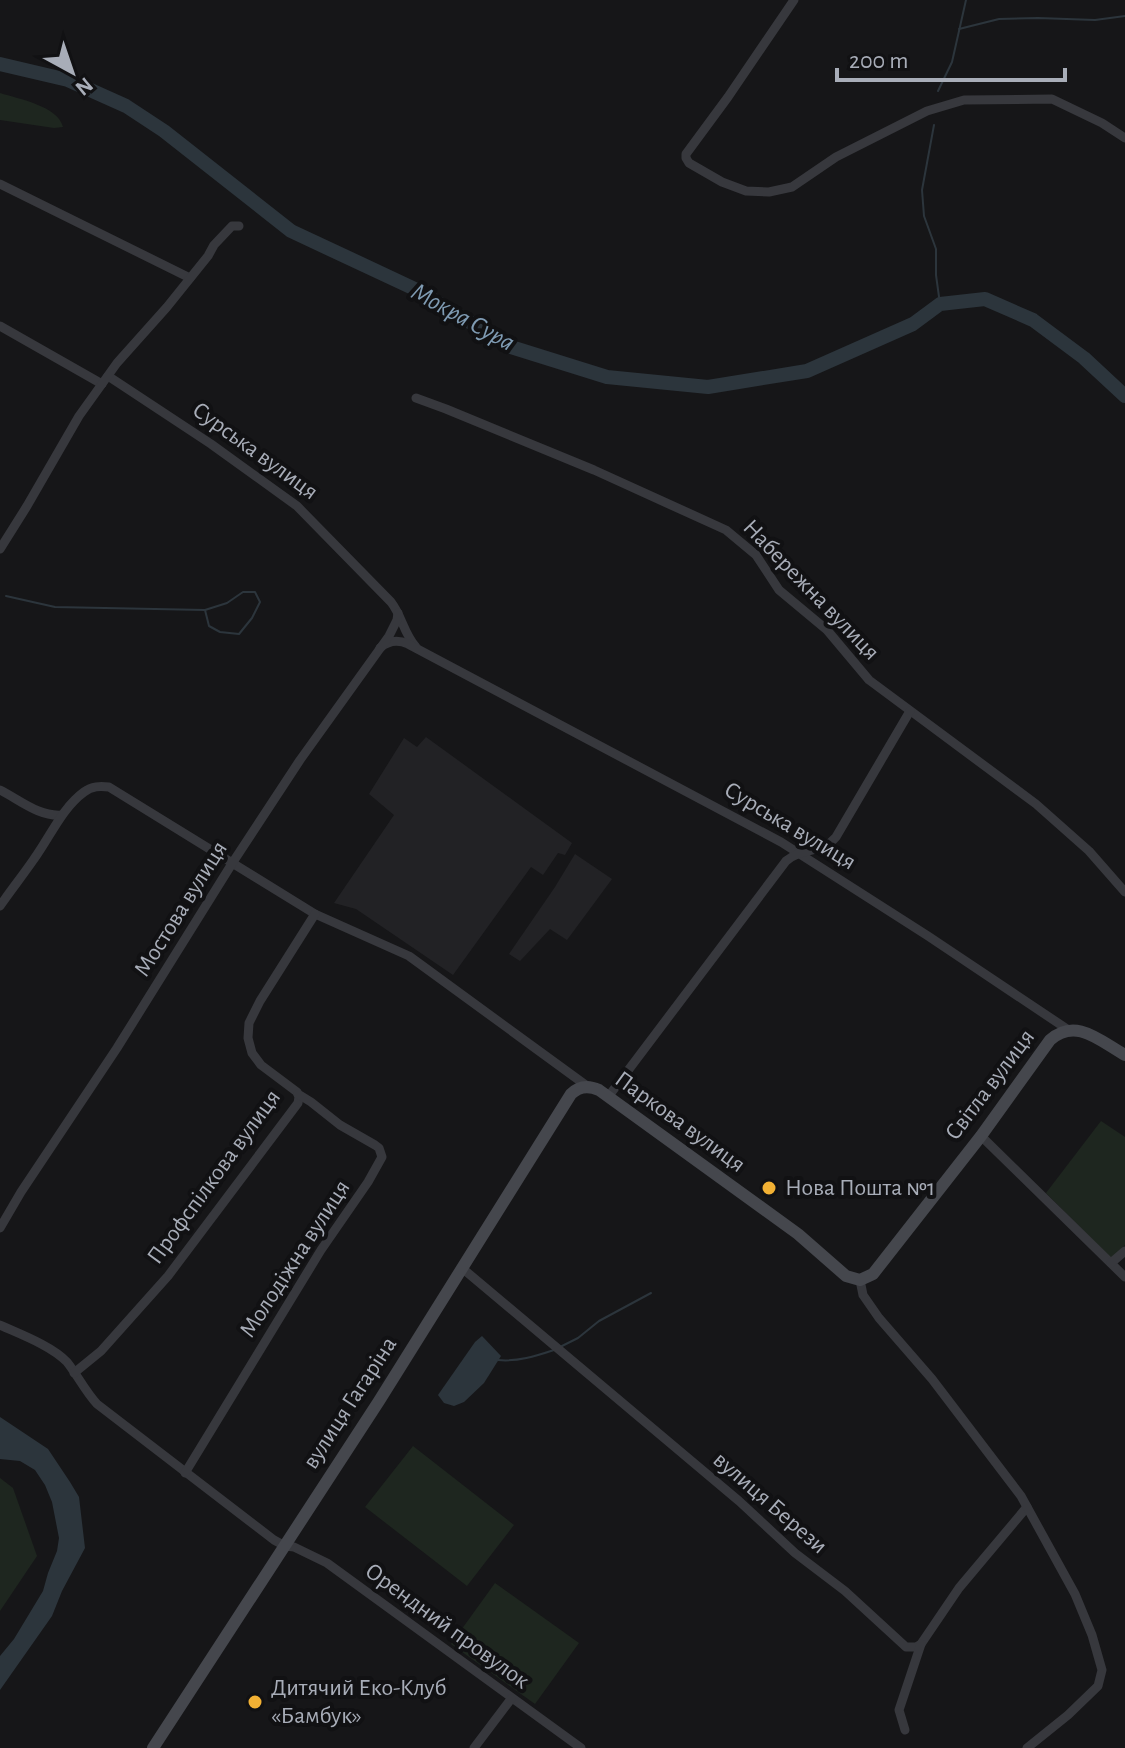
<svg xmlns="http://www.w3.org/2000/svg" width="1125" height="1748" font-family="'Alegreya Sans',sans-serif">
<rect width="100%" height="100%" fill="#161618"/>
<g fill="#222225">
<polygon points="426,737 572,843 565,855 558,853 543,875 531,867 453,975 356,909 334,903 394,815 369,794 404,738 417,747"/>
<polygon points="575,854 612,879 567,940 550,929 520,961 509,954 555,887"/>
</g>
<g fill="#1e261f">
<path d="M0 93C19 99 58 106 63 127L54 128 0 120Z"/>
<polygon points="1101,1121 1125,1137 1125,1245 1112,1259 1046,1193"/>
<polygon points="413,1446 514,1525 467,1586 365,1507"/>
<polygon points="0,1478 13,1488 37,1556 0,1611"/>
<polygon points="495,1583 579,1643 535,1704 451,1644"/>
</g>
<g fill="#2c353c">
<polygon points="482,1336 501,1356 484,1383 464,1402 454,1406 444,1403 438,1395 475,1342"/>
<polygon points="0,1417 48,1449 70,1482 79,1497 85,1548 62,1591 52,1616 0,1690 0,1656 14,1639 43,1591 48,1573 57,1551 59,1538 52,1502 45,1485 35,1470 20,1461 0,1459"/>
</g>
<g fill="none" stroke-linecap="round" stroke-linejoin="round">
<g stroke="#2c353c" stroke-width="2">
<polyline points="959,29 999,19 1038,18 1095,20 1125,16"/>
<polyline points="938,91 952,62 966,0"/>
<polyline points="934,125 922,190 924,216 936,249 936,275 940,304"/>
<polyline points="6,596 55,607 205,610 227,603 243,592 255,592 260,602 252,618 239,634 220,632 209,626 205,610"/>
<polyline points="560,1347 578,1338 599,1321 651,1293"/>
<path d="M498 1360C517 1362 536 1356 554 1350"/>
</g>
<polyline stroke="#2c353c" stroke-width="14" points="0,64 68,80 126,106 164,131 291,231 417,290 511,347 607,377 708,387 807,371 913,324 940,304 985,299 1033,320 1084,358 1125,396"/>
<g stroke="#37383d" stroke-width="9">
<polyline points="794,0 728,97 686,154 686,158 689,163 722,182 746,191 769,192 792,187 836,157 927,111 964,100 1052,99 1102,123 1125,138"/>
<polyline points="0,184 190,278"/>
<polyline points="0,326 102,384"/>
<path d="M108 376 211 444 297 506 391 602C402 616 404 634 416 647"/>
<polyline points="416,398 446,409 594,470 726,530 756,555 779,590 827,630 869,680 1036,804 1089,851 1125,892"/>
<polyline points="0,549 27,506 79,416 117,363 167,307 208,256 214,245 232,226 239,226"/>
<path d="M380 648C388 641 397 639 408 644L781 842 928 936 1067 1029"/>
<path d="M0 790C20 800 39 817 62 815"/>
<path d="M0 906C11 890 23 875 34 859 50 837 62 808 84 792 92 786 100 786 109 787L315 914 409 956 587 1086"/>
<path d="M608 1097 786 861C802 847 822 854 836 837L910 711"/>
<polyline points="981,1136 1125,1277"/>
<polyline points="0,1228 21,1192 117,1048 233,862 300,760 389,636 397,620 398,613"/>
<polyline points="1111,1263 1125,1251"/>
<polyline points="462,1268 739,1501 795,1553 845,1591 906,1647 916,1647 921,1644 959,1588 1027,1507"/>
<polyline points="860,1280 863,1295 879,1318 932,1379 1021,1496 1075,1594 1092,1635 1102,1670 1098,1686 1068,1715 1027,1748"/>
<path d="M0 1325C20 1334 52 1346 67 1362 78 1376 85 1391 97 1404L274 1540 285 1546 294 1547 327 1563 581 1748"/>
<polyline points="74,1373 101,1351 168,1276 298,1103 299,1097 297,1092 261,1065 252,1053 248,1038 249,1023 260,1001 315,914"/>
<polyline points="185,1473 321,1250 368,1182 382,1157 379,1148 375,1145 340,1125 311,1102 298,1094"/>
<polyline points="905,1730 899,1710 921,1644"/>
<polyline points="474,1748 511,1699"/>
</g>
<path stroke="#45474d" stroke-width="12" d="M153 1748 379 1401 571 1094C579 1086 588 1085 599 1090L798 1234 846 1276 860 1280 873 1274 981 1136 1050 1040C1076 1017 1100 1041 1125 1055"/>
</g>
<g fill="#f2b134" stroke="#111113" stroke-width="3">
<circle cx="769" cy="1188" r="8"/>
<circle cx="255" cy="1702" r="8"/>
</g>
<g text-anchor="middle" dominant-baseline="central" stroke-width="8" stroke-linejoin="round" paint-order="stroke">
<g font-size="24" fill="#a8adb8" stroke="#111113">
<text transform="translate(255 451) rotate(36)">Сурська вулиця</text>
<text transform="translate(811 590) rotate(46)">Набережна вулиця</text>
<text transform="translate(790 826) rotate(31)">Сурська вулиця</text>
<text transform="translate(181 909) rotate(-58)">Мостова вулиця</text>
<text transform="translate(990 1085) rotate(-53)">Світла вулиця</text>
<text transform="translate(680 1122) rotate(36)">Паркова вулиця</text>
<text transform="translate(214 1177) rotate(-54)">Профспілкова вулиця</text>
<text transform="translate(295 1259) rotate(-57)">Молодіжна вулиця</text>
<text transform="translate(350 1403) rotate(-57)">вулиця Гагаріна</text>
<text transform="translate(770 1503) rotate(41)">вулиця Берези</text>
<text transform="translate(447 1626) rotate(36)">Орендний провулок</text>
</g>
<g font-size="24" fill="#a8adb8" stroke="#111113" text-anchor="start">
<text x="785" y="1188">Нова Пошта №1</text>
<text x="271" y="1688">Дитячий Еко-Клуб<tspan x="271" dy="28">«Бамбук»</tspan></text>
</g>
<g font-size="26" font-style="italic" fill="#7f9bb3" stroke="#111113">
<text transform="translate(463 317) rotate(29)">Мокра Сура</text>
</g>
</g>
<g transform="translate(72 72) rotate(140)" stroke="#111113" stroke-width="6" paint-order="stroke">
<path d="M0-6L14 30L0 20L-14 30Z" fill="#a8adb8"/>
<text y="-12" font-size="22" font-weight="bold" text-anchor="middle" fill="#a8adb8">N</text>
</g>
<path d="M837 68v12h228v-12" fill="none" stroke="#a8adb8" stroke-width="4"/>
<text x="849" y="68" font-size="24" fill="#a8adb8" stroke="#111113" stroke-width="6" paint-order="stroke">200 m</text>
</svg>
